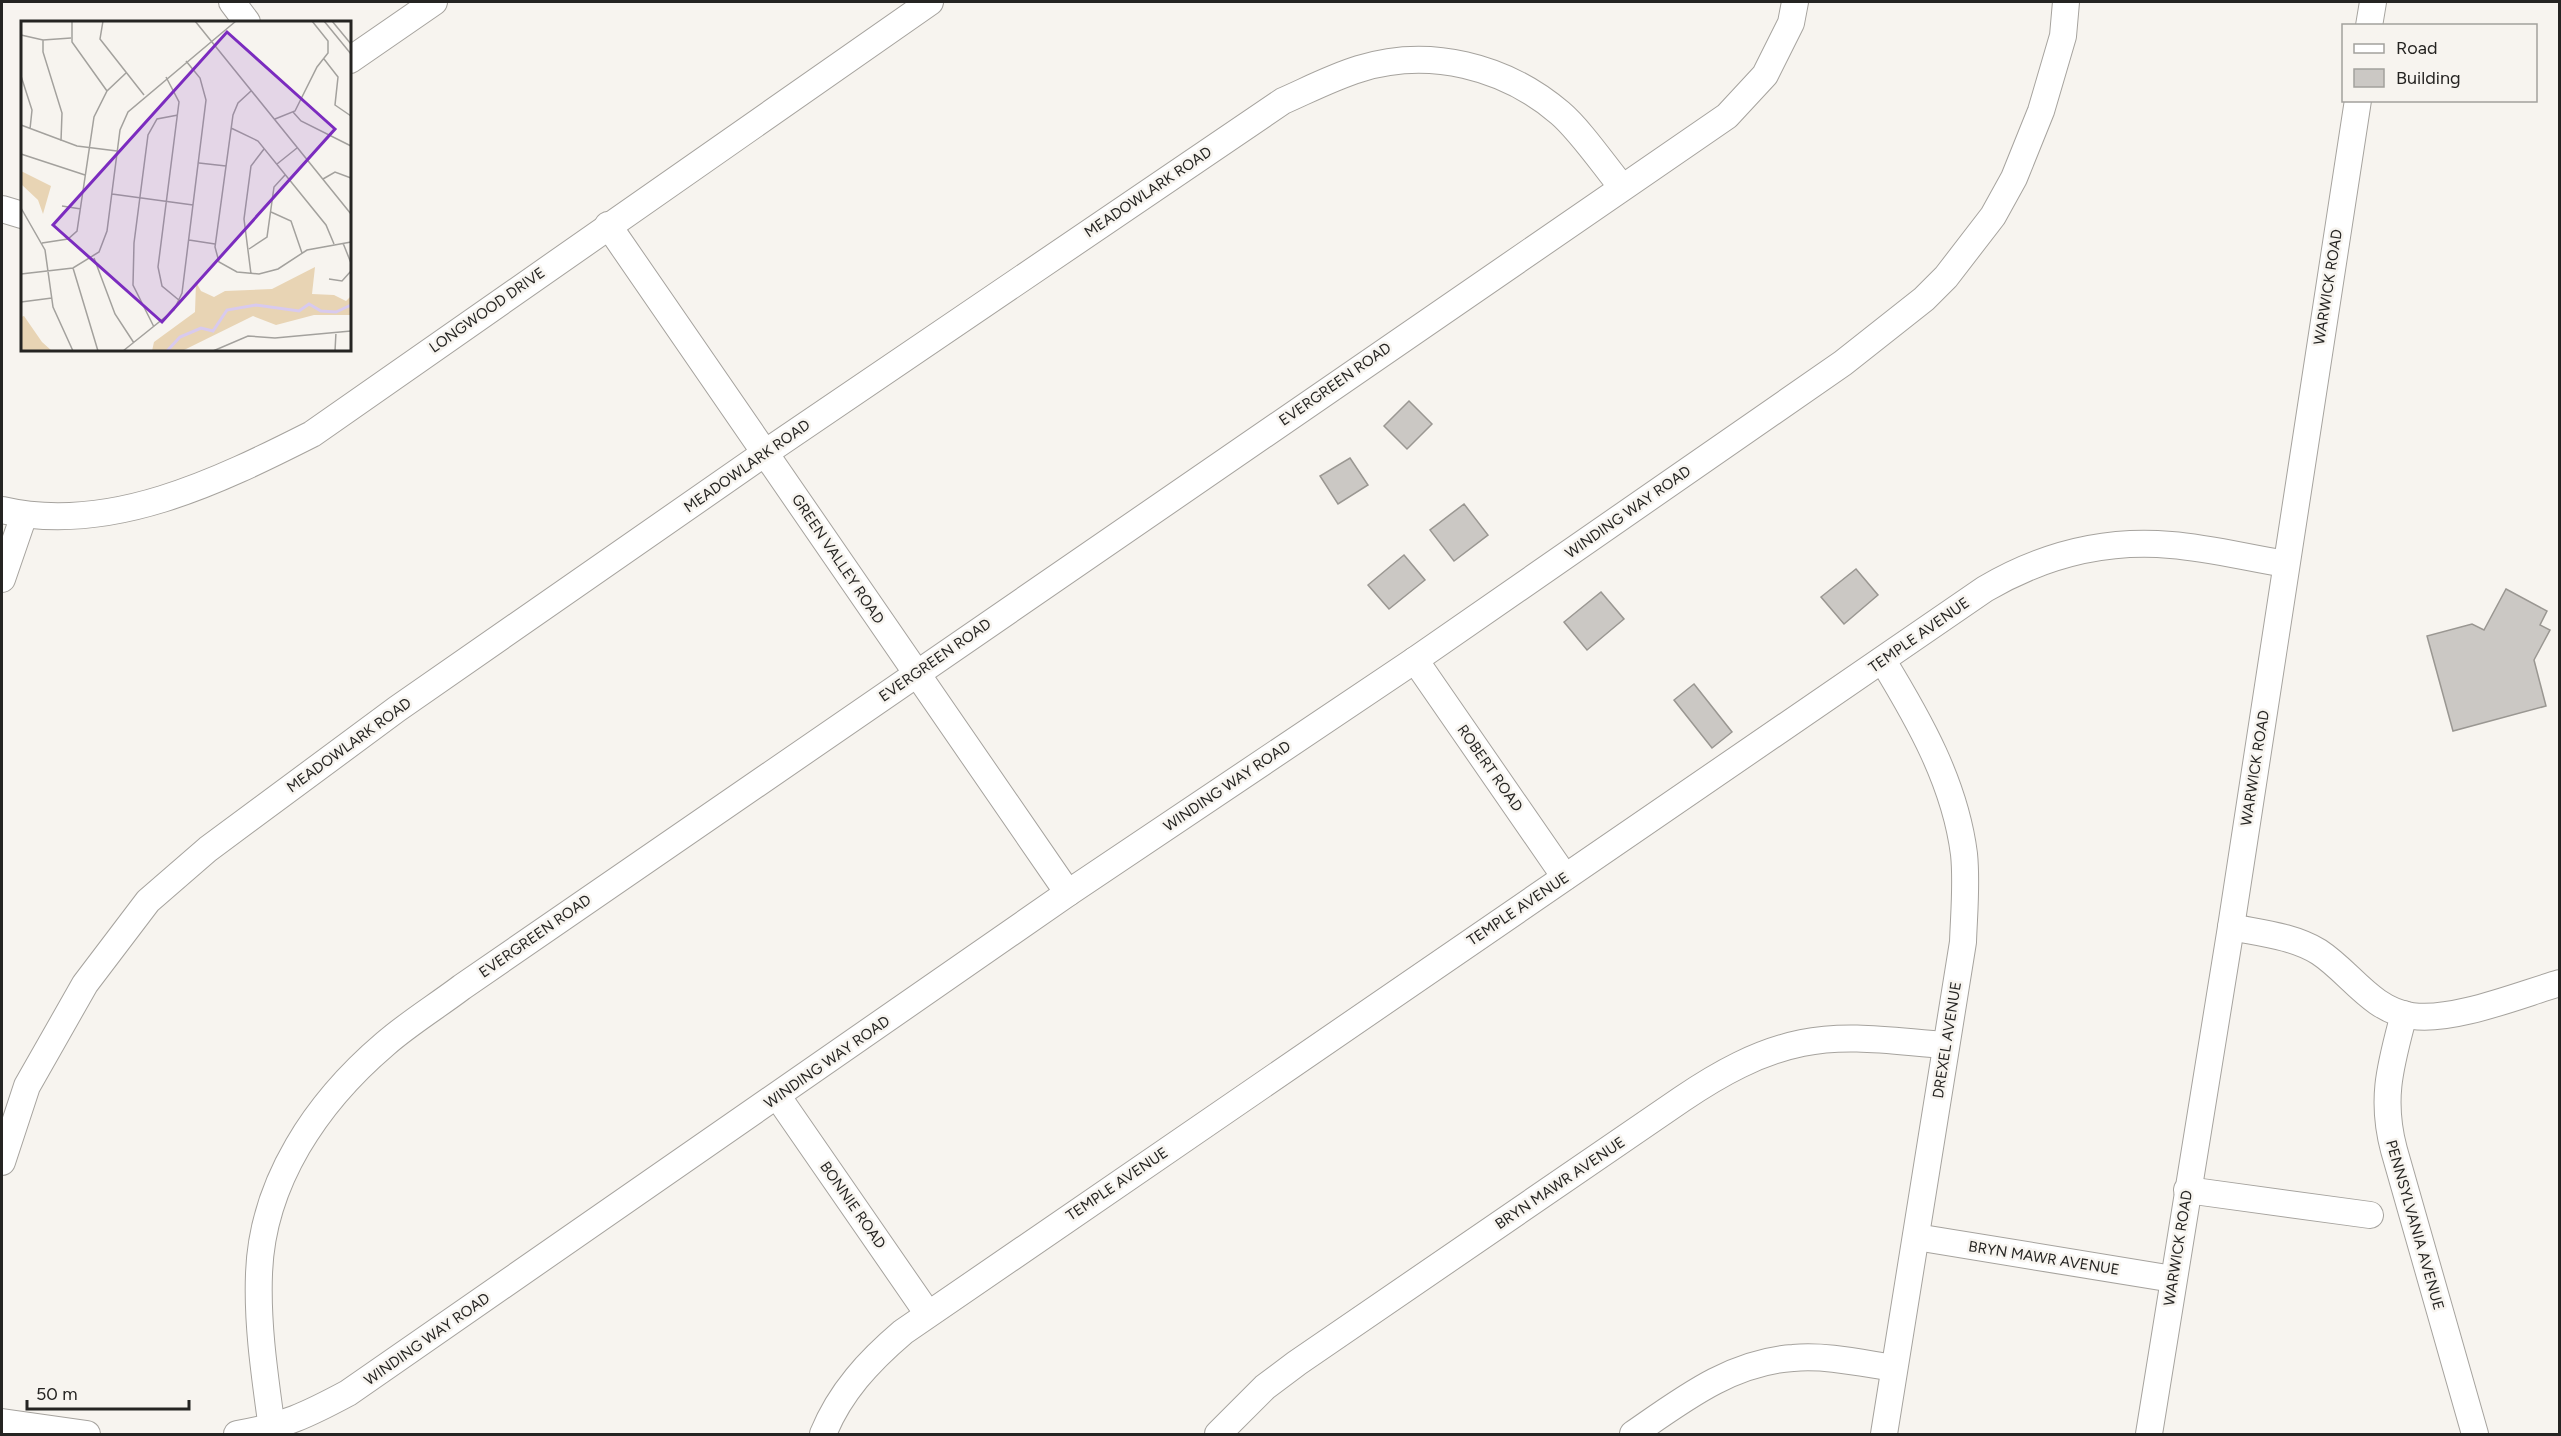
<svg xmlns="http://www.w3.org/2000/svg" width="2561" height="1436" font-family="Figtree,sans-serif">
<rect width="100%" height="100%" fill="#f7f4ef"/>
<g fill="#cbc8c4" stroke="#9a9792" stroke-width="1.5">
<polygon points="1409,401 1432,424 1407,449 1384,426"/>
<polygon points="1350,458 1368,485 1338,504 1320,476"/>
<polygon points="1464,504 1488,535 1454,561 1430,530"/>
<polygon points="1404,555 1425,580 1389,609 1368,585"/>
<polygon points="1856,569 1878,595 1844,624 1821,597"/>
<polygon points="2506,589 2547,611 2540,625 2550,630 2534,660 2546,706 2453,731 2427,636 2472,624 2484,630"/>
<polygon points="1601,592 1624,619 1587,650 1564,622"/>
<polygon points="1694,684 1732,732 1712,748 1674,700"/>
</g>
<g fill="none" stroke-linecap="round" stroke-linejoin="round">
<g stroke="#a6a39e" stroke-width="28">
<g id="minor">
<polyline points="232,2 247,22"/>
<polyline points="2369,26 2373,2"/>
<polyline points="350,60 434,2"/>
<polyline points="2,209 22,215"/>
<polyline points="608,225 1068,893"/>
<path d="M2 510C109 535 219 481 312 434L930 2"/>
<polyline points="2,579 24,515"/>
<polyline points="1415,660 1565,877"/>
<path d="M1883 661C1919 720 1955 783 1964 854 1967 883 1964 913 1963 942L1884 1434"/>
<path d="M2231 927C2260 933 2293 936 2319 952 2351 973 2371 1010 2412 1016 2453 1022 2519 995 2560 983"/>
<path d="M2404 1014C2391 1064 2380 1098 2394 1150L2475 1434"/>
<polyline points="778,1097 928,1314"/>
<path d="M2 1162 27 1086 85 984 148 901 208 849 397 709 765 453 1283 101C1308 90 1333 77 1359 69 1429 47 1505 66 1560 113 1580 130 1604 165 1622 187"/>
<polyline points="2187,1190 2370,1215"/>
<polyline points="1916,1237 2173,1279"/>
<polyline points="2,1422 87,1434"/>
<path d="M272 1429C265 1377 257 1326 259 1274 262 1182 317 1102 385 1044 409 1023 437 1006 462 987L1727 116 1765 75 1791 23 1795 2"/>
<path d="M237 1434C282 1427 309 1414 348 1393L1068 893 1415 660 1843 363 1924 299 1946 277 1993 216 2014 178 2041 111 2063 36 2066 2"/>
<path d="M823 1434C840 1392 869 1361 903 1332L1985 589C2043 555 2104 539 2171 545 2210 548 2248 558 2286 564"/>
<path d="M1218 1434 1265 1387 1297 1363 1682 1099C1719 1074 1758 1052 1802 1043 1849 1033 1899 1042 1946 1045"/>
<path d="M1633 1434C1682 1400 1731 1362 1793 1358 1826 1355 1861 1363 1894 1368"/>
<polyline points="2149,1434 2231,927 2358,100"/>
</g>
</g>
<use href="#minor" stroke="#fff" stroke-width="26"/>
</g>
<g text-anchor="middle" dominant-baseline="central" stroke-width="5" stroke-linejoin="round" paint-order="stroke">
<g font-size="15" fill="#252422" stroke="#f7f4ef">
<text transform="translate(1148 192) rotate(-34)">MEADOWLARK ROAD</text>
<text transform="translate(2328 287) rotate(-81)">WARWICK ROAD</text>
<text transform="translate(487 310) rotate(-35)">LONGWOOD DRIVE</text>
<text transform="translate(1335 384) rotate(-35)">EVERGREEN ROAD</text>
<text transform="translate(747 466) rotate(-35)">MEADOWLARK ROAD</text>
<text transform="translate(1628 512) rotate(-35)">WINDING WAY ROAD</text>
<text transform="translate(838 559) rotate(56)">GREEN VALLEY ROAD</text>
<text transform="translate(1919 635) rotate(-35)">TEMPLE AVENUE</text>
<text transform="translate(935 660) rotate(-35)">EVERGREEN ROAD</text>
<text transform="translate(349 745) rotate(-36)">MEADOWLARK ROAD</text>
<text transform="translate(1490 768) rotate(55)">ROBERT ROAD</text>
<text transform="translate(2255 768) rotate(-81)">WARWICK ROAD</text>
<text transform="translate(1227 786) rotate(-34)">WINDING WAY ROAD</text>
<text transform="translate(1518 909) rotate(-34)">TEMPLE AVENUE</text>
<text transform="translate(535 936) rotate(-35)">EVERGREEN ROAD</text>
<text transform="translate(1947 1040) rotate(-81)">DREXEL AVENUE</text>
<text transform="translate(827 1062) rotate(-35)">WINDING WAY ROAD</text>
<text transform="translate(1560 1183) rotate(-34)">BRYN MAWR AVENUE</text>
<text transform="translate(1117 1184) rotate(-34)">TEMPLE AVENUE</text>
<text transform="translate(853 1205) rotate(55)">BONNIE ROAD</text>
<text transform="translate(2415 1225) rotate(74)">PENNSYLVANIA AVENUE</text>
<text transform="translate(2178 1248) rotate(-81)">WARWICK ROAD</text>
<text transform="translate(2044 1258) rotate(9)">BRYN MAWR AVENUE</text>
<text transform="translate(427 1339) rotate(-35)">WINDING WAY ROAD</text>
</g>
</g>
<g transform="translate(21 21)">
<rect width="330" height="330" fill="#f7f4ef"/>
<path d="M0 150 30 165 22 193 17 179 0 163ZM294 246 291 273 313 274 325 280 330 275V294H293L255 304 232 295 161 330H131L133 321 174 291 175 261 180 270 193 276 204 270 251 268ZM3 295 21 321 31 330H0V296Z" fill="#e8d4b4"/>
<path fill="none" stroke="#d8caee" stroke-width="3" d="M146 330 159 316 180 307 192 310 206 289 235 284 278 290 288 283 300 290 315 291 330 284"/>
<path fill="none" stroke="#a3a19d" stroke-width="1.5" d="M51 0V21L86 70M82 0 79 18 123 74M174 0 330 193M303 0 330 33M311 0 330 23M0 14 22 19 50 17M22 19V31L41 92 40 120M303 38 317 56 314 84 330 95M0 55 11 89 9 108M145 56 158 81 137 246 141 265 159 280M230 70 217 82 212 94 194 226 198 241 216 251 238 253 257 248 286 229 330 221M272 91 280 100 330 125M254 98 274 90 296 46 307 32V20L291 0M0 104 56 125 96 130M210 107 237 120 305 204 313 223M0 133 64 154M178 142 205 145M256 143 276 127M302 158 314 151 330 157M91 173 172 184M41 185 60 188M0 187 24 229 32 286 52 330M250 191 270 200 281 232M168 219 194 223M21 222 47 218 56 210 73 96 86 70 105 52M322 222 330 242M228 228 246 216 253 166 264 154M73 237 94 293 113 322M52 247 77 330M0 253 52 247 78 231 86 210 99 109 107 91 215 0M230 253 223 198 230 145 243 128M308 258 321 260 330 250M0 281 31 277M133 306 112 264 113 222 127 114 136 98 157 94M102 330 153 289 161 272 185 79 179 57 165 40M192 330 227 315 254 317 330 310M314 330 315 311"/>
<path fill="#7b2cbf" fill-opacity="0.15" stroke="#7b2cbf" stroke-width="3" d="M206 11 314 108 141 301 32 204Z"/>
<rect width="330" height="330" fill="none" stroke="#252422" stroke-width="3"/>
</g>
<rect width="2561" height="1436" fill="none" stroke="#252422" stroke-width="6"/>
<rect x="2342" y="24" width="195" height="78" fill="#f7f4ef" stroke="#a3a19d" stroke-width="1.5"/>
<rect x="2354" y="44" width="30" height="9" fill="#ffffff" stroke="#a3a19d" stroke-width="1.5"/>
<text x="2396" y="54" font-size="18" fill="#252422">Road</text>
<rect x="2354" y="69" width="30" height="18" fill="#cbc8c4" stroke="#a3a19d" stroke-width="1.5"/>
<text x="2396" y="84" font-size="18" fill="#252422">Building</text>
<path d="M27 1400v9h162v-9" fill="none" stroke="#252422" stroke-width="3"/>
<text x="36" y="1400" font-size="18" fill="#252422" stroke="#f7f4ef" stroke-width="4.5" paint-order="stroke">50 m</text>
</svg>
